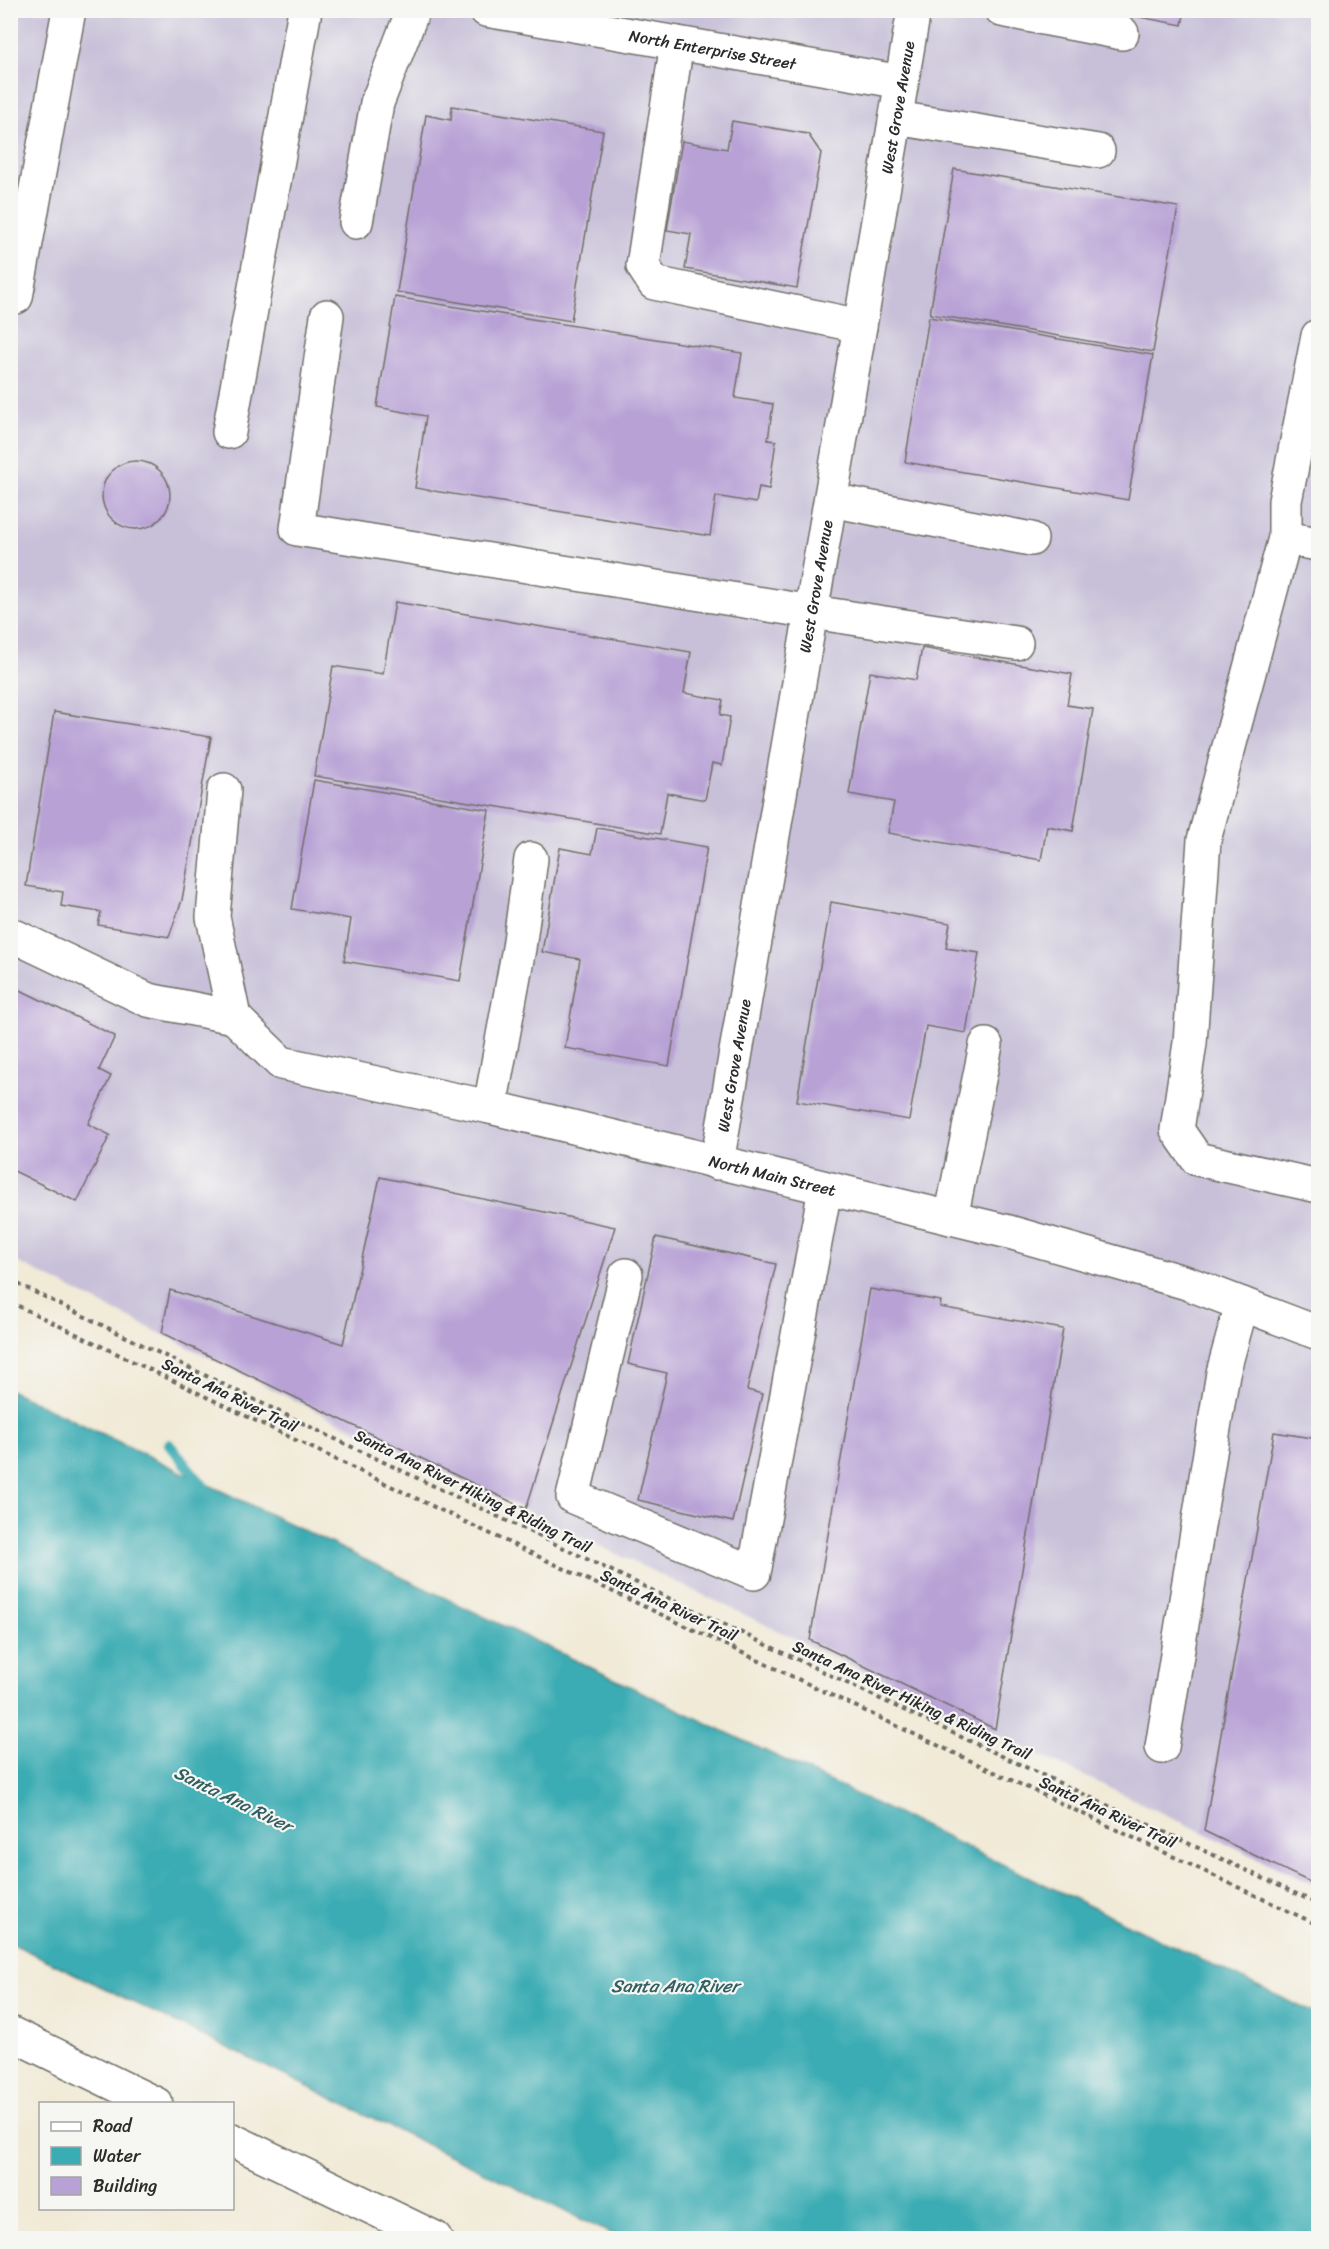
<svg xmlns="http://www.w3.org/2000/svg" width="1329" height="2249" font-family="Sriracha,sans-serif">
<rect width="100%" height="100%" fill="#f6f6f2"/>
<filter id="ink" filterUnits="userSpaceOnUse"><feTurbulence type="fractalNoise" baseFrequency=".0167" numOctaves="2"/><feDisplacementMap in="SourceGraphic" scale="12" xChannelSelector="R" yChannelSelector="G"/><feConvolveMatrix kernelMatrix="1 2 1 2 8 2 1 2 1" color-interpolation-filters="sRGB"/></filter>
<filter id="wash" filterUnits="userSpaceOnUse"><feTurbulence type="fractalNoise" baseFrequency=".008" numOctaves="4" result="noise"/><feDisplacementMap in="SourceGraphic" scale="24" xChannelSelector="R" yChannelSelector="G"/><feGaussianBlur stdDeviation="1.35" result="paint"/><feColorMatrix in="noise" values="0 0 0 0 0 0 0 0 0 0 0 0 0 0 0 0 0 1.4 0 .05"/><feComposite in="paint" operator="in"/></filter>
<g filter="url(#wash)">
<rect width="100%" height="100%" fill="#f1ead7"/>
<polygon fill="#c7c0d8" points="10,11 1318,11 1318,1887 326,1416 11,1259"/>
<polygon fill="#3aacb3" stroke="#326c6f" stroke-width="1.5" points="10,1390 1318,2015 1318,2238 620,2238 11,1943"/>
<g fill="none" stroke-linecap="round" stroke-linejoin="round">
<polyline stroke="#3aacb3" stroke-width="10" points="169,1444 207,1490"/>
</g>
<g id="blocks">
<g fill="#b8a1d5">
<polygon points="1102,10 1185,10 1182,25"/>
<polygon points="452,106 603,131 571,321 397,292 426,115 451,120"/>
<polygon points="732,121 808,134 821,153 797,288 685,269 691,234 667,230 682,141 727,149"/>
<polygon points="954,169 1178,207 1153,352 930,314"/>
<polygon points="395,297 742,353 735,398 773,404 768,440 776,441 769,489 759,487 756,503 716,496 710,536 415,488 426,416 377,407"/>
<polygon points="929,317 1153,355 1128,500 905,462"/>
<circle cx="136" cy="495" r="34"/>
<polygon points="395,602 691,652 684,693 723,700 720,715 730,717 722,765 712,763 705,800 667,793 660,834 314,776 333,666 383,674"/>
<polygon points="922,648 1072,674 1067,705 1093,709 1073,831 1047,826 1041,860 888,833 894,802 849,794 870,672 916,680"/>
<polygon points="54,712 211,737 182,900 169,937 98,925 101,912 61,906 63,892 26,886"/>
<polygon points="314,780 489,810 460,981 344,961 351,919 292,909"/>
<polygon points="597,828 707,847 669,1066 565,1048 580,959 542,952 560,848 592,854"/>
<polygon points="831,902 950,923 946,948 979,953 966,1033 926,1026 909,1120 797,1101"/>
<polygon points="10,985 115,1036 99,1070 111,1076 88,1124 110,1135 77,1202 10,1169"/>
<polygon points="380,1177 615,1227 526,1509 162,1333 170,1290 343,1344"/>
<polygon points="656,1237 776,1264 747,1390 762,1394 733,1522 638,1500 667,1373 628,1364"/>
<polygon points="870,1289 941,1301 940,1307 1063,1329 995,1729 810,1640"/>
<polygon points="1274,1432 1318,1439 1318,1886 1204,1831"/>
</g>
</g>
</g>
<g filter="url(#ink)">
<use href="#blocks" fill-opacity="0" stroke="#706e67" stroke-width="1.5"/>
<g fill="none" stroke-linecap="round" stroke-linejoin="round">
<g stroke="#706e67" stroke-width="36">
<g id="minor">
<path id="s1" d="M486 10 902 82"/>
<polyline points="1002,10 1122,33"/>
<polyline points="677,43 643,266 654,283 860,326"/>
<polyline points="896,118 1098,151"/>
<polyline points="356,222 377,103 413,10"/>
<polyline points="16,297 69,10"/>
<polyline points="327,316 297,529 812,612 1016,643"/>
<polyline points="1318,336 1285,501 1285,538 1318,544"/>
<polyline points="229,432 305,10"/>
<polyline points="831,500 1031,539"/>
<polyline points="1285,538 1204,840 1190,1043 1177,1130 1197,1159 1318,1186"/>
<polyline points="224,790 213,917 234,1017"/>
<polyline points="10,934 148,1000 234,1017"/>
<path id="s2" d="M234 1017 281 1063 490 1107 1009 1232 1187 1283 1318 1333"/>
<polyline points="490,1107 519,948 531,859"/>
<path id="s3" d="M717 1163 914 10"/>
<polyline points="951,1218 986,1045"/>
<polyline points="626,1275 573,1497 754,1573 825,1189"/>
<polyline points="1162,1747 1223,1373 1242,1304"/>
<polyline points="10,2033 156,2104"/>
<polyline points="232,2140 435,2238"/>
</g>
</g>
<g stroke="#706e67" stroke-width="4" stroke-dasharray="4.5 4.5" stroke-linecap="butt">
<polyline points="10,1280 329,1436 876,1697 1318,1904"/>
<polyline points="10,1302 457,1518 1318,1925"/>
</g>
<use href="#minor" stroke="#fff" stroke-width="33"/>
</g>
</g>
<g text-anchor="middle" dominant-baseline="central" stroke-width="4.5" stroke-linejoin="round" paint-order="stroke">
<g font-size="16" fill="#2b2b2b" stroke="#f6f6f2">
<text stroke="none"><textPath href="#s1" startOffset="230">North Enterprise Street</textPath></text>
<text stroke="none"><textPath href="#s3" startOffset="1071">West Grove Avenue</textPath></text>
<text stroke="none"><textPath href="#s3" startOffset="585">West Grove Avenue</textPath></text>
<text stroke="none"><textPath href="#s3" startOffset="99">West Grove Avenue</textPath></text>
<text stroke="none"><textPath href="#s2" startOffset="570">North Main Street</textPath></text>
<text transform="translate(230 1395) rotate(26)">Santa Ana River Trail</text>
<text transform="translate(473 1491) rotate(26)">Santa Ana River Hiking &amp; Riding Trail</text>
<text transform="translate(669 1605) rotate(25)">Santa Ana River Trail</text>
<text transform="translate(912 1700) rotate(25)">Santa Ana River Hiking &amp; Riding Trail</text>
<text transform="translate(1108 1812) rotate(25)">Santa Ana River Trail</text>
</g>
<g font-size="18" font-style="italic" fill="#315f61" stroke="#f6f6f2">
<text transform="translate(233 1799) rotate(26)">Santa Ana River</text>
<text x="675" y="1986">Santa Ana River</text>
</g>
</g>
<rect width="1329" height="2249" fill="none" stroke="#f6f6f2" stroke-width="36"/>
<rect x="39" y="2102" width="195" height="108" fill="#f6f6f2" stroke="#a5a5a2" stroke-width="1.5"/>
<rect x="51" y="2122" width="30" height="9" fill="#ffffff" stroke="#a5a5a2" stroke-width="1.5"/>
<text x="93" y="2132" font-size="18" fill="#2b2b2b">Road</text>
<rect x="51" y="2147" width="30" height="18" fill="#3aacb3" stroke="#a5a5a2" stroke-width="1.5"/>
<text x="93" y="2162" font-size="18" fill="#2b2b2b">Water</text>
<rect x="51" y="2177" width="30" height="18" fill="#b8a1d5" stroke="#a5a5a2" stroke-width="1.5"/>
<text x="93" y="2192" font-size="18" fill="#2b2b2b">Building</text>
</svg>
